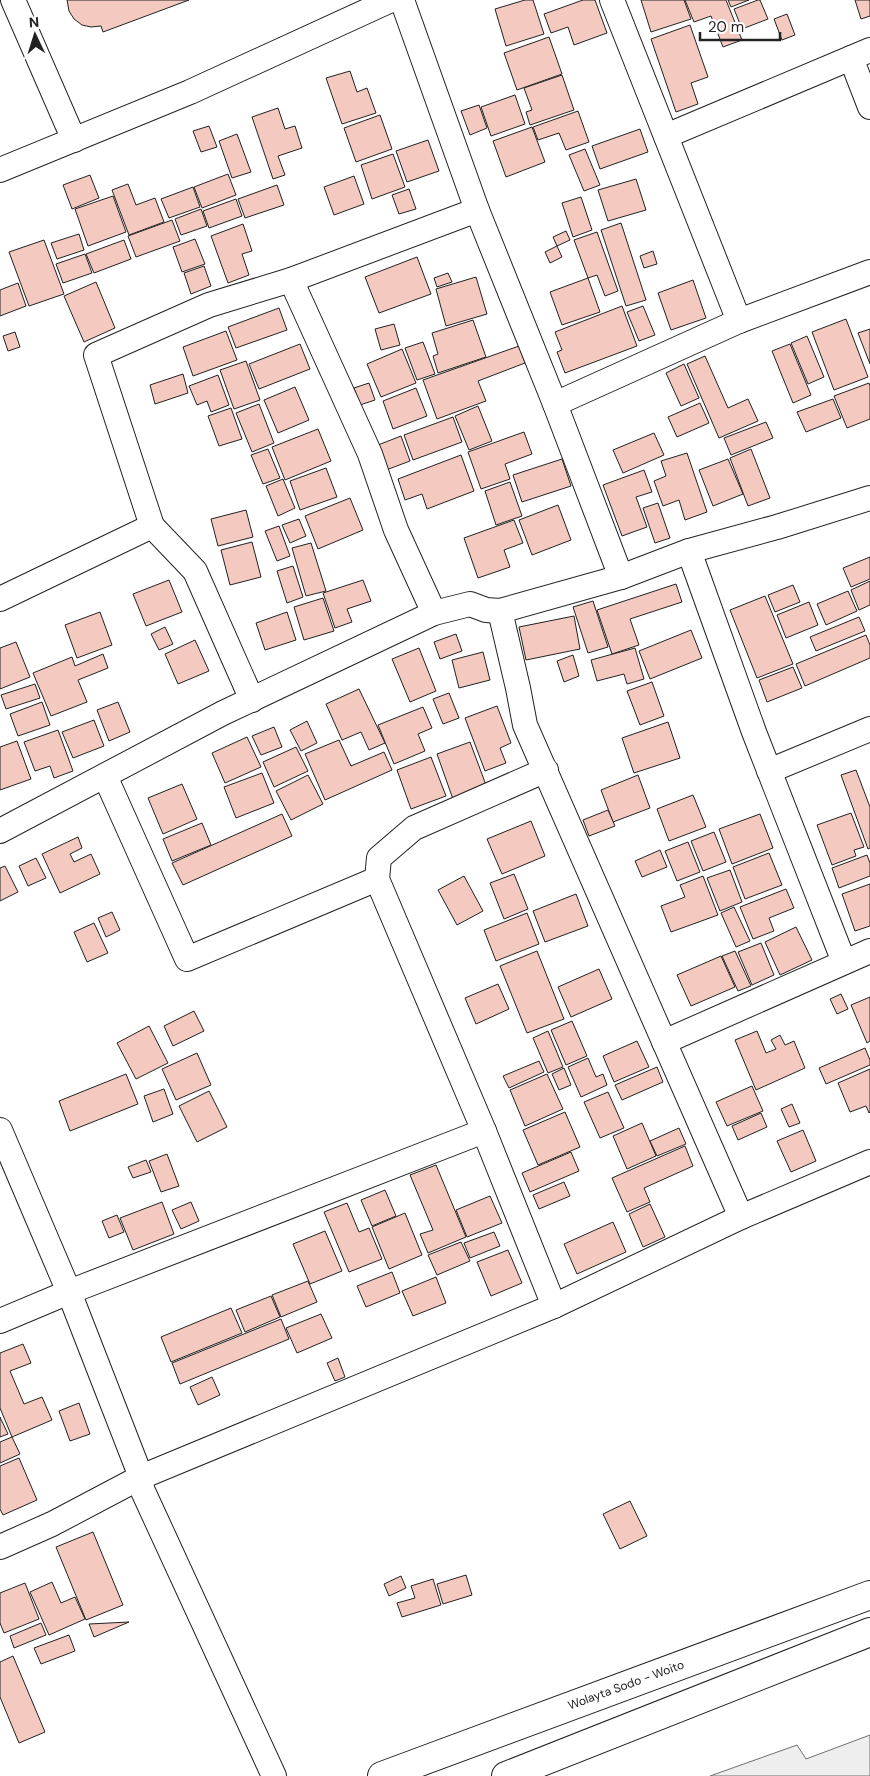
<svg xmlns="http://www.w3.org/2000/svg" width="870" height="1776" font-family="'DM Sans',sans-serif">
<rect width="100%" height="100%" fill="#fff"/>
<polygon fill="#eee" stroke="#6f6f6f" points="870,1735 870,1776 710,1776 797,1745 806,1759"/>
<g fill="#f3c9c0" stroke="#222">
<polygon points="67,0 189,0 103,32 101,26 91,27 82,25 74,19 69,11"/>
<polygon points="525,0 533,0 544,34 506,46 495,9"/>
<polygon points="583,0 595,0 607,33 574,45 568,27 551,33 544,14"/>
<polygon points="641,0 684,0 691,19 651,32"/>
<polygon points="685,0 726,0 742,40 723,47 711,16 694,22"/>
<polygon points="728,0 749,0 731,7"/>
<polygon points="758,0 760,0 768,19 742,29 734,9"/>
<polygon points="855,0 870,0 870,16 861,19"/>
<polygon points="787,14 795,35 782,40 774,19"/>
<polygon points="690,25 708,77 691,83 698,104 676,112 651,39"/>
<polygon points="549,37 562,74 517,90 504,53"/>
<polygon points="350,71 357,92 367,88 376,113 342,124 326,78"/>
<polygon points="562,75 574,110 530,125 526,112 532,110 524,88"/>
<polygon points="515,95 525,124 491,136 481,107"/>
<polygon points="479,105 487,128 470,135 461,111"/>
<polygon points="278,108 285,129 295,126 302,148 278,156 285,175 273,179 252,117"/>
<polygon points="578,111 589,142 566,150 559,133 538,140 533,127"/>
<polygon points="380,115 392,149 356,162 344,128"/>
<polygon points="209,126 217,147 201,152 193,131"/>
<polygon points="532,127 545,162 506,177 493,141"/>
<polygon points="640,129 648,152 600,169 592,146"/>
<polygon points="237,134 251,172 232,178 219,141"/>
<polygon points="428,140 439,171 407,182 396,151"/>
<polygon points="585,149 600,185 584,191 569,155"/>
<polygon points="393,154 405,187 372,199 361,165"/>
<polygon points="228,174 236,195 202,208 194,187"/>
<polygon points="90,175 99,198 72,209 63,185"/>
<polygon points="354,176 364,204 334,215 324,187"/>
<polygon points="636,179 646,210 608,221 598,190"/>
<polygon points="128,184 136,205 155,198 164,222 129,235 112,190"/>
<polygon points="277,185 284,205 245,218 238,199"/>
<polygon points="193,187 200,207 169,218 161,199"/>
<polygon points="409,189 416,209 399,214 392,195"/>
<polygon points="113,196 126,232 88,246 75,209"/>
<polygon points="581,197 592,230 573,237 562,203"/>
<polygon points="236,199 242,216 209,228 203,211"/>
<polygon points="201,209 207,226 181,235 175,219"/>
<polygon points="172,220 180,241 136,257 128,236"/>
<polygon points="621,223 646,300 626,306 601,230"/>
<polygon points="243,224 252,251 242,254 249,275 228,283 211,236"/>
<polygon points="566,231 570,240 557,246 553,237"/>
<polygon points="597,232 618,291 605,296 597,275 588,278 574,240"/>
<polygon points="79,234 84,250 57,259 51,243"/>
<polygon points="195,239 205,264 182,272 173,247"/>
<polygon points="44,240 64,294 29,306 9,252"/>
<polygon points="124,240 131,259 94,273 86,254"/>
<polygon points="557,246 562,257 550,263 545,252"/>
<polygon points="653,251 657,264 644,268 640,256"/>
<polygon points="85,254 92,273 63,283 56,264"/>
<polygon points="417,257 431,294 379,313 365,277"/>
<polygon points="204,266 211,286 191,294 184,273"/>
<polygon points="448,273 452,282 437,287 434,278"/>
<polygon points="476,277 487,314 446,326 436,289"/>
<polygon points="588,278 600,312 562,325 550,292"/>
<polygon points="693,280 706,318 671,330 658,293"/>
<polygon points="96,282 115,328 84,342 64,296"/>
<polygon points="18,283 26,306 0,316 0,290"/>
<polygon points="622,306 637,346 565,373 557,352 562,350 555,332"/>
<polygon points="643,306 655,335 639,341 627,312"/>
<polygon points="279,308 287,330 236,348 228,327"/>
<polygon points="846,319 868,377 834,390 812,332"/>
<polygon points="473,320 486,357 438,373 433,356 438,354 432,333"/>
<polygon points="394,324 400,345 381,350 375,329"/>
<polygon points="870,329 870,364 858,333"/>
<polygon points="226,331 237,360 193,376 183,347"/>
<polygon points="15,332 20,347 8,351 3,336"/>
<polygon points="807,336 824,377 808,384 791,343"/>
<polygon points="423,342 435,374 417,380 405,348"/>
<polygon points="300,344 310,369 259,389 249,364"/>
<polygon points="790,344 811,395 793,403 772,351"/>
<polygon points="519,346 525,363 478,381 486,401 437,419 423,380"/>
<polygon points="402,349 416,383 381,397 367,364"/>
<polygon points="705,356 728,408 748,399 758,421 719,438 687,364"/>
<polygon points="246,361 260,400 234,409 220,370"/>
<polygon points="684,364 699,398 681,406 666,373"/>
<polygon points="183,374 188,393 155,404 150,385"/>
<polygon points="218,375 229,405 211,412 207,401 197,405 189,386"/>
<polygon points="369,383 375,400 360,405 354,388"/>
<polygon points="869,383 870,386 870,419 847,428 834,396"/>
<polygon points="295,387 309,420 278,433 264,400"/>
<polygon points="416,388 427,416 393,429 383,401"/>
<polygon points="833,399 841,418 806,432 797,412"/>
<polygon points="700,403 709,423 677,437 668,417"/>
<polygon points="259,404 274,443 252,452 236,413"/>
<polygon points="478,406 492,441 469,450 455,416"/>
<polygon points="231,408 242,439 219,446 208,416"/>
<polygon points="453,417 462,442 413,460 404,435"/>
<polygon points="766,422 773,438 731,455 724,438"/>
<polygon points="318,429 331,461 285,480 272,447"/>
<polygon points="524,432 532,454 505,464 510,479 481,489 468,452"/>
<polygon points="654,433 664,455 623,473 613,450"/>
<polygon points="401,436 410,461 386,470 378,445"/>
<polygon points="268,449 280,478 263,484 251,455"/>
<polygon points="751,449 770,498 748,506 730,458"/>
<polygon points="687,453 707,512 685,520 679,500 663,506 654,481 666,476 661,461"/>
<polygon points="461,455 474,491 427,509 422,494 405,500 398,479"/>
<polygon points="562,459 571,486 522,502 513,475"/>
<polygon points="728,459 743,494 713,506 699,470"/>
<polygon points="326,468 337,497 300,510 290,481"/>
<polygon points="644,470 652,492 636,497 647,527 622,536 603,485"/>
<polygon points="283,479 295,508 278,516 266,486"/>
<polygon points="510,482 522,516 496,525 485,491"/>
<polygon points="350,498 363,530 318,549 305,516"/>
<polygon points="658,503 670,538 655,543 643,508"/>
<polygon points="558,505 571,540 532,555 519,520"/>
<polygon points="246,510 253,537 218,546 211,519"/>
<polygon points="299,519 306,536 290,543 282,525"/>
<polygon points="514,520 523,543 504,550 510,567 478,578 464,538"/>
<polygon points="279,526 290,556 277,561 265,531"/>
<polygon points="252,542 261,577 230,585 221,550"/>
<polygon points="311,543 326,591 306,596 292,548"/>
<polygon points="870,557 870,579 851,587 843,568"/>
<polygon points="293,566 303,597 287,603 277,571"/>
<polygon points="169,580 182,612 146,626 133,594"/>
<polygon points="363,580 371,601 347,609 352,622 335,628 323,593"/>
<polygon points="870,581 870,605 859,610 851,590"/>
<polygon points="676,584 682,602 630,619 639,645 612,654 597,610"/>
<polygon points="793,585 800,602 775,612 768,595"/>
<polygon points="848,591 857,611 826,625 817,604"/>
<polygon points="765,596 793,664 757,678 730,610"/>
<polygon points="323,598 334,631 304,640 294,607"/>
<polygon points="593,601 608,647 588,653 573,607"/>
<polygon points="809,602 818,625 786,638 777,615"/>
<polygon points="100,612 112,645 77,658 65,625"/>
<polygon points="287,612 296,640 265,650 256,623"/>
<polygon points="574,616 580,649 526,660 519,627"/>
<polygon points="859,617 865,631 816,651 810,637"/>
<polygon points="165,627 173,644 159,650 151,634"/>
<polygon points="691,630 702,658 650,679 639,651"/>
<polygon points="456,634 462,651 440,659 434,642"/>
<polygon points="866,635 870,645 870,658 805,686 796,664"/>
<polygon points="195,640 209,671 178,684 165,654"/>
<polygon points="16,642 30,677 0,689 0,648"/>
<polygon points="419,648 436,691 410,702 392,659"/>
<polygon points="635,648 644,679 627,684 624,674 597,681 591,660"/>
<polygon points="483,652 490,680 459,688 452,660"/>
<polygon points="103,654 108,668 78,680 87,702 51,716 33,673 72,657 75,666"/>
<polygon points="573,655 579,676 564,682 557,661"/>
<polygon points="793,667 802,688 767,702 759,680"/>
<polygon points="652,682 664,716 640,725 627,691"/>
<polygon points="35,684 40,698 6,709 1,695"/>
<polygon points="359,689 385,743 369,750 361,732 342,740 326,704"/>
<polygon points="449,693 459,718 443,724 433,699"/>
<polygon points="42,702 50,725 18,736 10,714"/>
<polygon points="118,702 130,732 109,741 97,710"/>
<polygon points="497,706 511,743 500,748 506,763 485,771 465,718"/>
<polygon points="423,707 432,728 418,734 425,751 394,764 378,725"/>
<polygon points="94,720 104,746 73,758 62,732"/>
<polygon points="307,721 317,743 301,751 290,730"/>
<polygon points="668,722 680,758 634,773 622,738"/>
<polygon points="274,727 282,747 261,755 252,736"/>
<polygon points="58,730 73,771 54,778 50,766 35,771 24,742"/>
<polygon points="247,737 261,767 225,783 212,753"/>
<polygon points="339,740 351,766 384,752 392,770 325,800 305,754"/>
<polygon points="17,741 31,779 0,790 0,747"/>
<polygon points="470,742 486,785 463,793 464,798 454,802 437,754"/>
<polygon points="296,747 308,771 274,787 263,762"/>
<polygon points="431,757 446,796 411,809 397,770"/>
<polygon points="856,770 870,807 870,848 868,849 841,775"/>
<polygon points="262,773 274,803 236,818 224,787"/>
<polygon points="308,775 323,804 291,820 276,791"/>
<polygon points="638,775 650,808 613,822 601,790"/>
<polygon points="182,784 197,819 163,834 148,798"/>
<polygon points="693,795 706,827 669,841 657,809"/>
<polygon points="608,810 615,826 589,836 583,820"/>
<polygon points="851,813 864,847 854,850 856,856 832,865 817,825"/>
<polygon points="282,814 292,836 183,885 172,863"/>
<polygon points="760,814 773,848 732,864 719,829"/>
<polygon points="531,821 545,856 502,874 487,839"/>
<polygon points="202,823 211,845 172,861 163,839"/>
<polygon points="714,832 726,862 703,871 691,841"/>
<polygon points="78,837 82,848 70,854 74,862 91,854 100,874 60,893 42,854"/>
<polygon points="688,842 700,872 677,881 665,851"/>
<polygon points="660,850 667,867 642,877 635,861"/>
<polygon points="769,853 782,885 745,899 733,867"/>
<polygon points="867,855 870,863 870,876 839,888 832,868"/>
<polygon points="36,858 46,878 28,886 19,866"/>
<polygon points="5,866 18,892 0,901 0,868"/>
<polygon points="730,870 742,902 720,911 707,878"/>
<polygon points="514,874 528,909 504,919 490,883"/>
<polygon points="464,876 483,911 457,925 438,890"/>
<polygon points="703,876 718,915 671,932 661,906 685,897 680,885"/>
<polygon points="870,884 870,926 855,931 842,894"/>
<polygon points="786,889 794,908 769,918 774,931 753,939 740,907"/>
<polygon points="576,894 588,926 545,942 533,911"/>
<polygon points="734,907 750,941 736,947 721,913"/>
<polygon points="112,912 120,930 106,937 98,918"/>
<polygon points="527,913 539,944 496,961 484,930"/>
<polygon points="94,923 108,953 87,962 74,932"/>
<polygon points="796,927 812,960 780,975 765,942"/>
<polygon points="761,943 774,975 752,985 738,952"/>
<polygon points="537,951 564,1019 527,1033 500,966"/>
<polygon points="735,951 751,986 738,991 722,956"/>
<polygon points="721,956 735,987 691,1006 677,975"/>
<polygon points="599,969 612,999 571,1017 558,987"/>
<polygon points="498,984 509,1009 476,1024 465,998"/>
<polygon points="841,994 848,1009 837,1014 830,999"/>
<polygon points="870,997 870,1041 867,1043 851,1005"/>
<polygon points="194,1011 204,1031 173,1046 164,1026"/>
<polygon points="572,1021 587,1056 566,1065 551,1030"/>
<polygon points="149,1026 168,1063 136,1079 117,1043"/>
<polygon points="548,1031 563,1067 548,1073 533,1038"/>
<polygon points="757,1031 766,1053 776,1049 771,1040 780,1035 785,1045 794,1041 805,1068 756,1090 735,1040"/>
<polygon points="637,1041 649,1067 614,1082 603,1056"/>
<polygon points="865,1048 870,1060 870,1065 826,1084 819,1068"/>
<polygon points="197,1053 211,1085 176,1100 162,1069"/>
<polygon points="588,1058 596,1077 603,1074 607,1085 581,1097 568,1067"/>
<polygon points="539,1061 544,1072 509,1088 503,1076"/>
<polygon points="657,1067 663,1082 622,1100 615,1085"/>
<polygon points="564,1068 571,1085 559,1090 552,1074"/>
<polygon points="870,1069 870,1112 869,1113 866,1106 850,1112 838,1083"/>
<polygon points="126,1074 138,1104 70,1131 59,1101"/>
<polygon points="547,1074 563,1109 525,1126 510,1090"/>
<polygon points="752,1086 763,1111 727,1126 716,1102"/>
<polygon points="164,1089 173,1114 153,1122 144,1096"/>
<polygon points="209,1091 227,1127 197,1142 179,1106"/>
<polygon points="608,1092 624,1128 600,1138 584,1102"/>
<polygon points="792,1104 800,1123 789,1127 781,1109"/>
<polygon points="565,1112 580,1147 538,1165 523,1130"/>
<polygon points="761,1113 767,1127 738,1140 732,1126"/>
<polygon points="642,1123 656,1156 627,1169 613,1136"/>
<polygon points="679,1128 686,1144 657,1156 650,1141"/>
<polygon points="803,1130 816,1161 791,1172 777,1141"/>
<polygon points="685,1146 693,1166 644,1188 650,1202 627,1212 612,1178"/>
<polygon points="571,1152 579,1171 530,1192 522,1173"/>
<polygon points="167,1154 179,1186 161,1192 149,1161"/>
<polygon points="146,1160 151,1172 133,1178 128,1167"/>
<polygon points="436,1165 466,1237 428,1253 420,1234 433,1230 410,1175"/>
<polygon points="564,1182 570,1196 539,1209 533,1195"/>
<polygon points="385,1190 396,1216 372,1226 361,1200"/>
<polygon points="490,1196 502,1223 467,1237 456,1210"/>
<polygon points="162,1202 174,1234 133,1250 120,1218"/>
<polygon points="191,1202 199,1221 181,1229 172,1210"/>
<polygon points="347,1203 359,1232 369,1228 382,1259 349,1272 324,1212"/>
<polygon points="650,1204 665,1237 643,1247 629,1214"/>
<polygon points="405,1213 422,1255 389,1269 372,1227"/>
<polygon points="117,1215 124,1232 109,1238 102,1221"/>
<polygon points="613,1222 626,1252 577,1274 564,1244"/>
<polygon points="325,1231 342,1271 310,1284 293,1244"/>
<polygon points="494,1232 500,1246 470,1258 464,1243"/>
<polygon points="461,1242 470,1261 437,1275 428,1255"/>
<polygon points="508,1250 522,1283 491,1296 477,1262"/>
<polygon points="392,1272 400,1293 366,1307 357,1286"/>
<polygon points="436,1277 446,1303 413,1316 402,1291"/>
<polygon points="308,1281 317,1302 281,1317 272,1295"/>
<polygon points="271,1296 280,1317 245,1332 236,1310"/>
<polygon points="231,1308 242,1333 171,1362 161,1337"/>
<polygon points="321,1314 332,1338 297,1353 286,1328"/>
<polygon points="281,1319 289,1339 180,1384 172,1363"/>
<polygon points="23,1344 31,1363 10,1371 24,1404 42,1397 52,1420 12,1437 0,1408 0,1353"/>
<polygon points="338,1358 345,1377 335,1381 327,1363"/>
<polygon points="212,1377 220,1395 198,1405 190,1387"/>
<polygon points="79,1403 90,1434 70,1441 59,1411"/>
<polygon points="0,1417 8,1434 0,1437"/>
<polygon points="12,1437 20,1454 0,1463 0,1442"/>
<polygon points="19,1458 37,1500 3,1515 0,1509 0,1466"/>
<polygon points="630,1501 647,1536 620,1549 603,1514"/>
<polygon points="93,1532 123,1605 86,1620 56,1547"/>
<polygon points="466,1575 472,1595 443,1604 437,1584"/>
<polygon points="401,1576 406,1588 389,1596 384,1584"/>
<polygon points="433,1579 441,1605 402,1617 397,1603 415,1598 411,1586"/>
<polygon points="52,1582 61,1603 75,1597 85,1619 49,1635 30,1592"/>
<polygon points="25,1583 39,1619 4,1633 0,1623 0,1593"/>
<polygon points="129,1622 94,1637 89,1624"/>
<polygon points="41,1623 46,1635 14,1648 10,1636"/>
<polygon points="69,1635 75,1651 41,1664 34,1648"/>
<polygon points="13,1656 45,1732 19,1743 0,1697 0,1662"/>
</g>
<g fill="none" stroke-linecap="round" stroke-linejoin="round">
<g stroke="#222" stroke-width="26">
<g id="street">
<polyline points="13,0 74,140"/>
<polyline points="402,0 477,210 555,404 621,577"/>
<polyline points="612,0 739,321"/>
<polyline points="870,50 851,58 870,107"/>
<polyline points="666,136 851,58"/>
<polyline points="0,170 190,92 391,0"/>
<polyline points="291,280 370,454 396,530 434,613"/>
<polyline points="555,404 739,321 870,272"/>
<polyline points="152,526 195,571 252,700"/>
<polyline points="689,551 754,732 844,962"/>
<polyline points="0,599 152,526 96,355 209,305 291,280 477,210"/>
<polyline points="546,770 414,828 379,858 377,879 484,1131 554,1306"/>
<polyline points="769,771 870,729"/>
<polyline points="105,776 187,959 377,879"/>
<polyline points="0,831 223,713 434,613 470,604 486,610 500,611"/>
<polyline points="664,1042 870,951"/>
<polyline points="0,1130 69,1292 141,1477 142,1489 274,1776"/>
<polyline points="741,1217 525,725 518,688 500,611 621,577 689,551 777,527 870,498"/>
<polyline points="0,1321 69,1292 484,1131"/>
<polyline points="0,1547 52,1524 141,1477 554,1306 741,1217 870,1162"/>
</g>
</g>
<g stroke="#222" stroke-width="30">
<g id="highway">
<polyline points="382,1776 870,1595"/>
<polyline points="506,1776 870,1632"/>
</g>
</g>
<use href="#street" stroke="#fff" stroke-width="24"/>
<use href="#highway" stroke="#fff" stroke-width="28"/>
</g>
<g text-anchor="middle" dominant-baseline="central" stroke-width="4" stroke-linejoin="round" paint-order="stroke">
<g font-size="12" fill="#222" stroke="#fff">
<text transform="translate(626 1685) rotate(-20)">Wolayta Sodo - Woito</text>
</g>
</g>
<g transform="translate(35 35) rotate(356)" stroke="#ffffff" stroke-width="4" paint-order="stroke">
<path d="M0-4L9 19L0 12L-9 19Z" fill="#222222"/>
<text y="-8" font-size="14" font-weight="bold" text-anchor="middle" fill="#222222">N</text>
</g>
<path d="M700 32v8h80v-8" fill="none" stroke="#222222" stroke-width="2.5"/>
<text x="708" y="32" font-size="15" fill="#222222" stroke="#ffffff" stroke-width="4" paint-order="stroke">20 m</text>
</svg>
